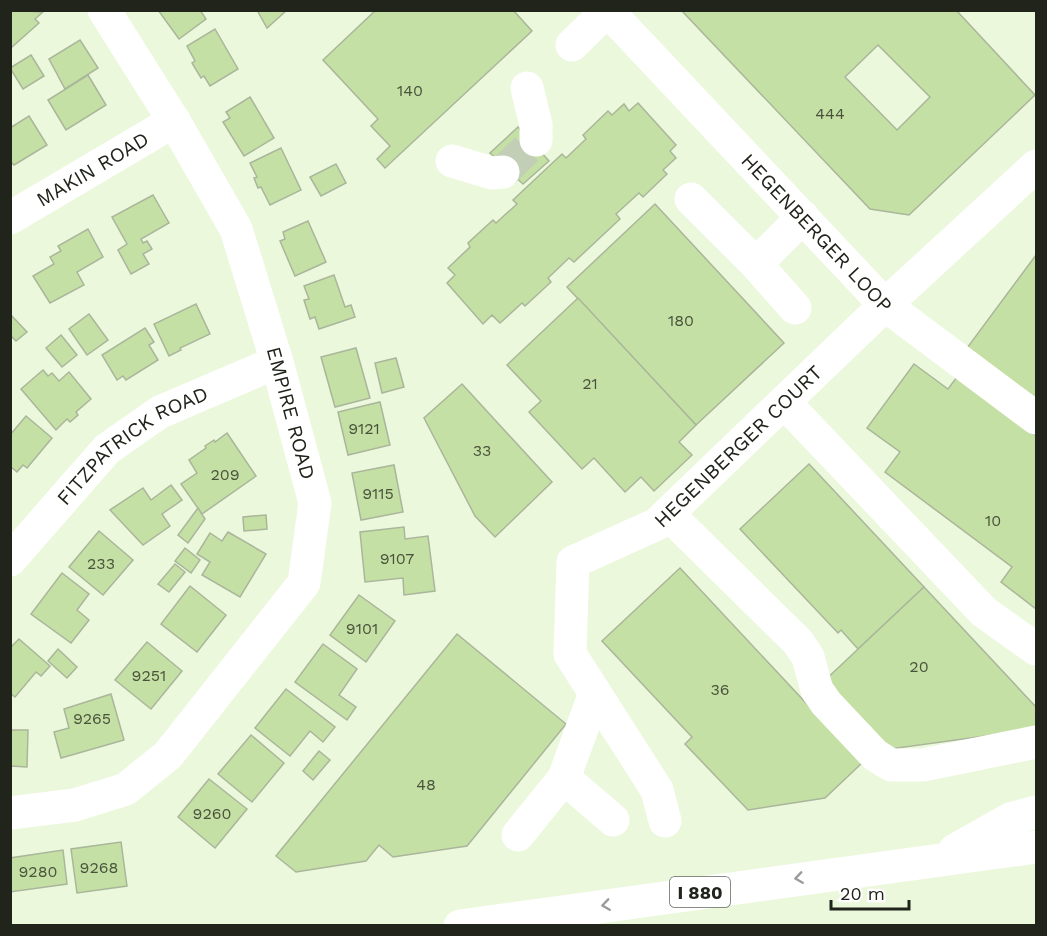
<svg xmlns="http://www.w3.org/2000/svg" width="1047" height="936" font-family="'Work Sans',sans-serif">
<rect width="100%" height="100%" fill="#ebf8dc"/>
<g fill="#c5e0a4" stroke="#aab69b" stroke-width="1.5" fill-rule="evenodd">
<polygon points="10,10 43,12 35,19 39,23 12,47 10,45"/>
<polygon points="158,10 200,10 206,19 179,39"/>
<polygon points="257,10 287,10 267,28"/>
<polygon points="376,10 513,10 532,31 385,168 377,159 390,146 371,126 378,119 323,60"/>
<path d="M681 10H956L1035 95 909 215 870 209ZM878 45 930 97 897 130 845 77Z"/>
<polygon points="215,29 238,69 210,86 204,76 201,78 192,63 195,61 187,46"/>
<polygon points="80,40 98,68 65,89 49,59"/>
<polygon points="31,55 44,76 23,89 10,68"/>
<polygon points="88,75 106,105 66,130 48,100"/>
<polygon points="250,97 274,138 244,156 223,122 230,118 226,112"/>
<polygon points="638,103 676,145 670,151 676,158 663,170 667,174 643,197 639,193 616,214 620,219 574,262 569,258 548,278 551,282 525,306 522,303 500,323 492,315 483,324 447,283 455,275 448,268 470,247 468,243 493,220 496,223 517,204 513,200 562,154 566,158 586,139 583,135 608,111 612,115 624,104 629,111"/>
<polygon points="29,116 47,145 14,165 10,161 10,128"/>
<polygon points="518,127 549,161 523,184 490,153"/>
<polygon points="281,148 301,190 270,205 261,187 258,188 254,178 257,177 250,163"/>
<polygon points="336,164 346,183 321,196 310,177"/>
<polygon points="153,195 169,223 141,239 143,243 147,241 152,249 143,254 149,264 131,274 118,250 127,244 112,217"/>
<polygon points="655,204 784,343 696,425 567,287"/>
<polygon points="308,221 326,262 295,276 280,241 285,239 283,232"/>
<polygon points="88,229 103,257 77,272 84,285 50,303 33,276 54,264 50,257 61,251 58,246"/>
<polygon points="1036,255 1036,400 967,348"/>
<polygon points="334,275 345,307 351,305 355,317 319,329 315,317 310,319 304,300 309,299 304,286"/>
<polygon points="578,298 696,425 679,442 692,455 654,491 641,477 625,492 594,458 582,469 529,412 541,401 507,365"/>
<polygon points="196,304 210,334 180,348 181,350 169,356 154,324"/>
<polygon points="10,314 27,332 16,341 10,335"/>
<polygon points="89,314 108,340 87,355 69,329"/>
<polygon points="145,328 154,342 149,345 158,360 126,380 123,376 117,380 102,355"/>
<polygon points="61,335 77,355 62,367 46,348"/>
<polygon points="356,348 370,398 335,407 321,357"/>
<polygon points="396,358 404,387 382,393 375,363"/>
<polygon points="914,364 948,389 957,377 1036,436 1036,609 1001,582 1012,567 885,472 900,452 867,428"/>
<polygon points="43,370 48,376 52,373 59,381 69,372 91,399 76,412 78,415 70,422 67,419 56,430 21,389"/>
<polygon points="462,384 552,482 495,537 475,516 424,418"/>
<polygon points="380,402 390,445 348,455 338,412"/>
<polygon points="26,416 52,438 27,468 23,465 17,472 10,466 10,435"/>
<polygon points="227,433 256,476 202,514 181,484 197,473 189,460 206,448 205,446 214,440 215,442"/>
<polygon points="809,464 924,587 858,649 841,630 838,633 740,529"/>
<polygon points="394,465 403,512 361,520 352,473"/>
<polygon points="171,485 182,500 162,514 170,526 143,545 110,510 143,488 151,500"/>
<polygon points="198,508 205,519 188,543 178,535"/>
<polygon points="266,515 267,529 244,531 243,517"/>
<polygon points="404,527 405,539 428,536 435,591 404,595 403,578 365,582 360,532"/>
<polygon points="99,531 133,560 103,595 69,567"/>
<polygon points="228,532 266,554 240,597 202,575 210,562 197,554 210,533 222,541"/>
<polygon points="185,548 200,560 191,573 175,561"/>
<polygon points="175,564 185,572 169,592 158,584"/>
<polygon points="680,568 862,763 825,798 748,810 685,744 692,737 602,641"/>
<polygon points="62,573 89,594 77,610 89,620 71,643 31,614"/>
<polygon points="190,586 226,615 197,652 161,624"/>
<polygon points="924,587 1036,707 1036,729 883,750 822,683"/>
<polygon points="359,595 395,621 366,662 330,635"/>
<polygon points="457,634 566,724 467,846 393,857 379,845 366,861 296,872 276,856"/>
<polygon points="19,639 50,666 41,676 36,672 15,697 10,693 10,648"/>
<polygon points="147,642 182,671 151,709 115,680"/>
<polygon points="323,644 357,669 339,695 356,707 347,720 295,682"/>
<polygon points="58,649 77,667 67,678 48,661"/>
<polygon points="286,689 335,727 323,742 310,731 290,756 255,728"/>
<polygon points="111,694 124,740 61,758 54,732 69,728 64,709"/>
<polygon points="10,730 28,730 27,767 10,766"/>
<polygon points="251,735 284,763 252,802 218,774"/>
<polygon points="319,751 330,760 313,780 303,771"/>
<polygon points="209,779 247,809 215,848 178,817"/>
<polygon points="121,842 127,886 77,893 71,849"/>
<polygon points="63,850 67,884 10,892 10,858"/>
</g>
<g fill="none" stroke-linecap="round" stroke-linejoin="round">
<polyline stroke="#c2ceb5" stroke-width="33" stroke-dasharray="33 16" stroke-linecap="butt" points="503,172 536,140"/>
<g stroke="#fff" stroke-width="33">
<path id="s1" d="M607 10 885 305 1036 418"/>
<polyline points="572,45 607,11"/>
<polyline points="527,88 536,125 536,140"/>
<polyline points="452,161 492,173 503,172"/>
<polyline points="691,199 756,264"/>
<path id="s2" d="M10 218 174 121"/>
<polyline points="795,308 756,264 803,217"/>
<polyline points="785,403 984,612 1036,649"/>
<polyline points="668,514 798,642 808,657 817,690 826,703 875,755 891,765 923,765 1036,742"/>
<path id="s3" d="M10 560 107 449 160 412 277 362"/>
<polyline points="564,778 613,820"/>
<polyline points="10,813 75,805 126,789 168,755 304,583 315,503 277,362 236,229 174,121 104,10"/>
<path id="s4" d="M665 821 657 790 570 654 573 562 657 524 885 305 1036 166"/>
<polyline points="518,835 564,778 595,693"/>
</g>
<g stroke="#fff" stroke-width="33">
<polyline points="955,850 1010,819 1036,812"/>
<polyline points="460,926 1036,847"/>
</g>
</g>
<defs><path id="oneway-chevron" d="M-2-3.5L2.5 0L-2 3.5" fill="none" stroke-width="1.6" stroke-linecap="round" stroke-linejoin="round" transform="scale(1.5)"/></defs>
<g stroke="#9b9c98">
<use href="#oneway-chevron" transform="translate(799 878) rotate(172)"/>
<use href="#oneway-chevron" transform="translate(606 905) rotate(172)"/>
</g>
<g text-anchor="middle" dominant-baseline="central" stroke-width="4.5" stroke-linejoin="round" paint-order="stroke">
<g font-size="16" fill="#49533c">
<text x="410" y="90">140</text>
<text x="830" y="113">444</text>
<text x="681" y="320">180</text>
<text x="590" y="383">21</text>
<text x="364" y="428">9121</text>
<text x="482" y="450">33</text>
<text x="225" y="474">209</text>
<text x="378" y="493">9115</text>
<text x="993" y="520">10</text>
<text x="397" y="558">9107</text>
<text x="101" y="563">233</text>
<text x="362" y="628">9101</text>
<text x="919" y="666">20</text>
<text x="149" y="675">9251</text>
<text x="720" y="689">36</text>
<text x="92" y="718">9265</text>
<text x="426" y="784">48</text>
<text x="212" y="813">9260</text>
<text x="99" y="867">9268</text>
<text x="38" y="871">9280</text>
</g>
<rect fill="#fff" stroke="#63665f" stroke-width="1.5" x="670" y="877" width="60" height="30" rx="4.5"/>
<g font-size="18" font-weight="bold" fill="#20241a">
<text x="700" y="892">I 880</text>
</g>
<g font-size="20" fill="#20241a" stroke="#fff">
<text stroke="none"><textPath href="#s2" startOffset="96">MAKIN ROAD</textPath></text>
<text stroke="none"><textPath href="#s1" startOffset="306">HEGENBERGER LOOP</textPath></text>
<text transform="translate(291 413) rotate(75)">EMPIRE ROAD</text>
<text stroke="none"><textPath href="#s4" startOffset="490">HEGENBERGER COURT</textPath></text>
<text stroke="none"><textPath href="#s3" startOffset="170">FITZPATRICK ROAD</textPath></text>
</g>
</g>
<rect width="1047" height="936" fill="none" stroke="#20241a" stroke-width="24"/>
<path d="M831 900v9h78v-9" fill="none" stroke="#20241a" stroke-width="3"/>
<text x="840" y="900" font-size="18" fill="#20241a" stroke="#ffffff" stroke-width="4.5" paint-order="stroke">20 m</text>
</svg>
